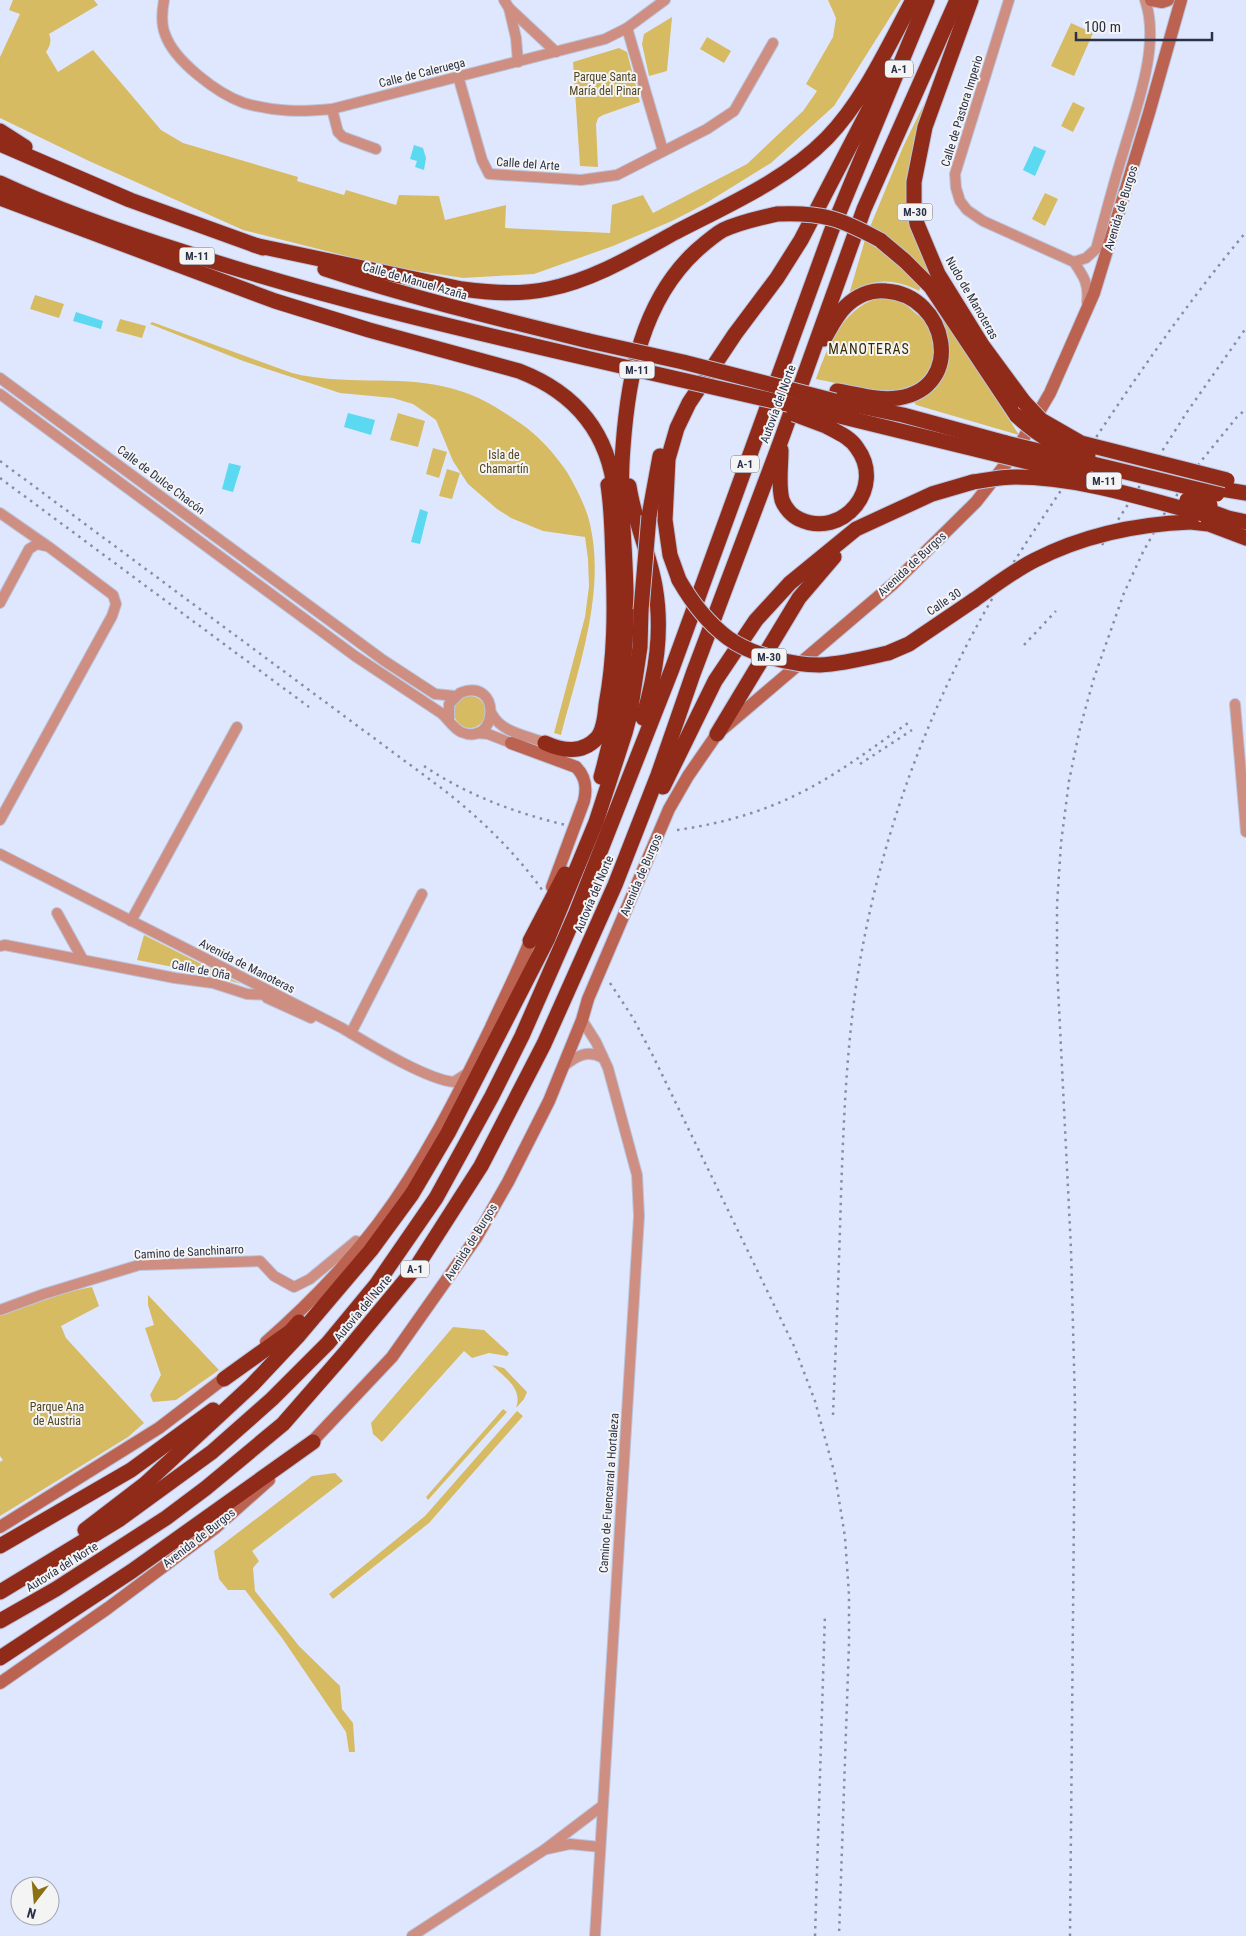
<svg xmlns="http://www.w3.org/2000/svg" width="1246" height="1936" font-family="'Roboto Condensed',sans-serif">
<rect width="100%" height="100%" fill="#dfe7ff"/>
<g fill="#d7bb63">
<path d="M13 0H94L98 5 49 34C52 41 50 46 46 52L58 72 93 50 161 130 183 143 298 177 297 181 344 195 346 190 396 205 399 195 439 196 445 220 506 205 505 228 610 233 612 205 643 195 653 213 747 164 803 111 817 91 806 84 833 37 836 18 828 0H901L834 106 771 163 703 205 672 221 613 246 534 274 463 278 386 266 243 230 89 161 0 118V57L20 14 9 10Z"/>
<polygon points="672,17 667,71 649,76 642,44 644,34"/>
<polygon points="1071,23 1093,33 1074,76 1051,66"/>
<polygon points="707,37 731,51 724,63 700,49"/>
<polygon points="619,48 627,52 640,102 603,115 598,118 596,124 598,167 580,166 573,62"/>
<polygon points="1073,102 1085,108 1073,132 1061,126"/>
<path d="M924 104C910 153 899 196 918 246 923 260 932 273 940 286L870 227 903 147Z"/>
<polygon points="1045,193 1058,199 1045,226 1032,219"/>
<path d="M865 240 891 258 921 286 919 291C896 279 873 277 851 293L850 291Z"/>
<polygon points="35,295 64,304 59,318 30,309"/>
<path d="M877 298C881 298 887 297 892 298 900 300 908 306 914 312 919 316 925 320 928 325 942 353 931 384 899 390 877 394 837 383 816 379 828 346 841 311 877 298Z"/>
<path d="M939 310 1019 435 916 405 914 402 915 400C941 388 954 361 945 332 943 325 941 318 939 310Z"/>
<polygon points="120,319 146,326 142,338 116,331"/>
<path d="M152 322 292 373C343 386 396 375 446 387 474 393 497 407 520 423 539 436 554 453 567 472 576 488 586 506 590 524 606 593 578 669 561 735L554 733 585 617 589 586 588 559 585 537 543 531 511 518 497 509 468 484 453 461 436 420 413 404 393 398 340 393 243 361 150 324Z"/>
<polygon points="398,413 425,421 418,447 390,440"/>
<polygon points="433,448 447,452 439,478 426,474"/>
<polygon points="447,469 460,473 452,499 439,496"/>
<circle cx="470" cy="712" r="16"/>
<polygon points="144,935 241,984 199,972 137,960"/>
<polygon points="92,1287 99,1306 61,1326 66,1338 144,1423 128,1437 0,1516 0,1462 3,1460 0,1456 0,1316 67,1292"/>
<polygon points="148,1295 219,1370 176,1400 153,1402 150,1395 161,1375 145,1328 154,1325 148,1305"/>
<polygon points="453,1327 484,1330 509,1353 507,1356 489,1353 472,1358 464,1351 382,1442 373,1434 371,1423"/>
<path d="M492 1365 504 1368 527 1392 524 1399 516 1408C523 1388 505 1378 492 1365Z"/>
<polygon points="503,1409 507,1412 428,1500 426,1497"/>
<polygon points="517,1411 523,1416 429,1523 333,1599 329,1594 425,1516"/>
<polygon points="335,1473 343,1481 252,1551 259,1561 253,1568 255,1591 299,1646 340,1686 342,1709 353,1723 355,1752 349,1752 346,1732 282,1638 245,1590 228,1590 219,1579 214,1551 312,1476"/>
</g>
<g fill="#5ad9f1">
<polygon points="414,145 423,148 426,158 424,170 415,167 417,161 410,159"/>
<polygon points="1034,146 1046,151 1035,176 1023,170"/>
<polygon points="76,312 103,321 101,329 73,321"/>
<polygon points="348,413 375,420 371,435 344,427"/>
<polygon points="229,463 241,466 233,492 222,489"/>
<polygon points="420,509 428,512 420,544 411,542"/>
</g>
<g fill="none" stroke-linecap="round" stroke-linejoin="round">
<g stroke="#bbc3da" stroke-width="12">
<g id="street">
<path d="M164 0C162 11 161 24 165 34 174 61 218 94 244 103 274 112 302 112 332 109L605 39 627 28 665 0"/>
<polyline points="504,0 509,8 556,52"/>
<path d="M1009 0 955 174 956 188 960 201 967 210 983 221 1074 262C1084 277 1089 284 1087 302"/>
<polyline points="509,8 516,38 518,62"/>
<polyline points="627,28 663,151"/>
<polyline points="458,76 482,160 489,174 581,180 617,175 707,129 734,111 773,43"/>
<polyline points="332,109 338,132 343,137 376,149"/>
<path d="M1074 262 1086 258 1096 249C1105 217 1113 185 1123 153 1136 108 1161 45 1145 0"/>
<polyline points="0,378 383,660 435,694 455,696"/>
<path d="M0 394 355 656 441 713C448 719 453 728 461 732 499 748 502 676 460 693L449 704V720"/>
<polyline points="0,513 49,547 113,595 116,604 112,616 0,820"/>
<polyline points="0,603 29,549 37,544 46,546"/>
<polyline points="1235,704 1246,832"/>
<path d="M492 714C502 733 526 735 545 743"/>
<polyline points="477,733 488,734 511,743"/>
<path d="M0 854 342 1028C369 1044 425 1079 454 1082L466 1074"/>
<polyline points="57,913 83,960"/>
<polyline points="131,921 237,727"/>
<polyline points="0,946 5,945 175,978 213,983 247,994 271,995 276,998"/>
<polyline points="267,998 311,1018"/>
<polyline points="582,1020 596,1042 608,1068 637,1175 639,1216 595,1936"/>
<polyline points="351,1033 422,894"/>
<path d="M564 1066C576 1056 588 1049 603 1058"/>
<polyline points="0,1310 44,1294 139,1265 260,1261 274,1276 294,1287 310,1279 356,1241 362,1243"/>
<polyline points="547,1849 570,1844 600,1847"/>
<polyline points="412,1936 544,1850 602,1806"/>
</g>
</g>
<g stroke="#bbc3da" stroke-width="14">
<g id="secondary">
<polyline points="1151,0 1162,2 1168,0"/>
<path d="M511 743 576 767C586 777 587 788 584 801L552 887"/>
<path d="M266 1342C307 1306 345 1267 378 1224 424 1163 458 1095 491 1027 505 996 521 965 533 934"/>
<polyline points="307,1447 392,1357 476,1238 508,1182 549,1101 582,1020 588,999 669,809 688,776 717,734 893,584 976,502 1016,451 1050,393 1094,293 1149,113 1181,0"/>
<polyline points="0,1527 159,1428 231,1373"/>
<polyline points="0,1683 108,1608 214,1529 269,1480"/>
</g>
</g>
<g stroke="#bbc3da" stroke-width="17">
<g id="highway">
<polyline points="971,0 925,127 914,182 914,204 917,224 938,274 982,345 1024,402"/>
<polyline points="0,131 25,147"/>
<polyline points="0,144 130,200 263,248"/>
<path d="M0 183C60 211 124 233 187 253 318 296 452 327 586 358"/>
<path d="M0 198 275 301 369 330 519 371C576 393 609 433 615 494"/>
<polyline points="880,240 905,261 931,287 1017,416"/>
<path d="M254 245 462 289C491 293 519 295 548 289 594 280 636 254 676 232 728 205 786 180 827 138 864 100 888 46 913 0"/>
<path d="M325 269C412 298 500 319 589 341"/>
<path d="M824 339C830 329 836 316 845 307 856 296 871 289 886 291 948 295 966 388 898 398 878 401 857 394 837 391"/>
<polyline points="835,401 903,415 1006,443"/>
<polyline points="831,414 999,455"/>
<path d="M781 450C781 467 778 484 782 500 785 508 792 516 799 519 843 540 886 487 857 448 850 437 837 432 826 426"/>
<path d="M629 486C634 520 649 552 655 586 663 631 656 674 643 718"/>
<polyline points="1203,486 1246,493"/>
<polyline points="1206,510 1228,518 1246,522"/>
<polyline points="649,516 660,456"/>
<polyline points="1191,522 1209,524 1246,538"/>
<polyline points="679,580 670,555 665,520 668,459 677,428 689,403 735,334 777,278 801,240 891,67"/>
<polyline points="888,653 909,644 974,600"/>
<polyline points="717,734 799,598 834,557"/>
<path d="M545 743C563 751 582 754 597 738 604 730 605 716 606 705 615 657 615 610 613 561 612 535 612 510 608 485"/>
<path d="M601 777C615 725 625 676 626 621 628 563 618 505 623 447 628 377 642 301 696 251 704 244 714 235 723 230 740 222 759 218 777 214"/>
<polyline points="663,787 715,681 756,620 790,583 856,529 932,494 973,482"/>
<polyline points="530,941 565,874"/>
<polyline points="224,1379 291,1331 299,1322"/>
<polyline points="85,1530 145,1484 252,1385 299,1335 371,1250 412,1194 448,1133 548,938 596,822 625,733 630,714 640,647 641,610"/>
<polyline points="0,1546 131,1470 213,1410"/>
<polyline points="0,1592 120,1519 212,1452 272,1399 328,1343 376,1285 436,1198 492,1096 522,1036 576,913 672,669 831,232 927,0"/>
<polyline points="0,1621 56,1589 166,1518 206,1488 283,1424 345,1353 417,1266 481,1166 544,1044 615,885 658,775 693,674 780,443 864,209 957,0"/>
<polyline points="0,1658 132,1571 313,1442"/>
</g>
</g>
<use href="#street" stroke="#ce8f82" stroke-width="10"/>
<use href="#secondary" stroke="#bc6251" stroke-width="12"/>
<use href="#highway" stroke="#902a19" stroke-width="15"/>
<g stroke="#868da5" stroke-width="2.5" stroke-dasharray="2.5 5" stroke-linecap="butt">
<path d="M0 461 440 787C479 817 514 851 543 891"/>
<polyline points="0,478 309,707"/>
<polyline points="1102,545 1187,412 1246,328"/>
<polyline points="1024,645 1056,611"/>
<polyline points="860,764 912,730"/>
<path d="M424 766C467 795 515 813 566 825"/>
<path d="M677 830C719 824 760 813 798 794 837 775 872 748 908 723"/>
<polyline points="610,983 633,1018 653,1056 794,1346 815,1401 835,1475 845,1537 849,1595 849,1643 839,1936"/>
<path d="M833 1415C836 1341 839 1268 841 1194 844 1112 847 1031 862 950 885 826 929 708 992 599 1018 552 1050 508 1079 463 1132 383 1185 305 1246 232"/>
<polyline points="815,1936 825,1614"/>
<polyline points="1070,1936 1075,1404 1071,1249 1057,967 1057,905 1061,843 1069,781 1080,728 1094,678 1124,593 1143,552 1167,509 1202,460 1237,417 1246,409"/>
</g>
<g stroke="#bbc3da" stroke-width="17" stroke-linecap="butt">
<g id="highway-bridge">
<path d="M777 214C823 212 841 219 880 240"/>
<polyline points="589,341 683,362 835,401"/>
<polyline points="586,358 831,414"/>
<polyline points="1024,402 1041,420 1081,443 1227,480"/>
<polyline points="794,414 826,426"/>
<path d="M1017 416C1039 436 1058 448 1088 455"/>
<polyline points="1006,443 1217,494"/>
<polyline points="999,455 1085,476"/>
<path d="M973 482C987 480 1001 477 1015 477 1078 477 1142 498 1203 514"/>
<polyline points="1187,500 1210,505"/>
<path d="M679 580C691 601 708 623 728 638 751 655 792 665 820 665 843 664 866 658 888 653"/>
<path d="M974 600C994 586 1013 571 1035 560 1084 535 1137 524 1191 522"/>
<polyline points="641,610 649,516"/>
</g>
</g>
<use href="#highway-bridge" stroke="#902a19" stroke-width="15"/>
</g>
<g text-anchor="middle" dominant-baseline="central" stroke-width="4" stroke-linejoin="round" paint-order="stroke">
<g fill="#f4f4f4" stroke="#676c7c" stroke-width="1">
<rect x="885" y="60.5" width="28" height="17" rx="4"/>
<rect x="897.5" y="203.5" width="35" height="17" rx="4"/>
<rect x="179.5" y="247.5" width="35" height="17" rx="4"/>
<rect x="619.5" y="361.5" width="35" height="17" rx="4"/>
<rect x="731" y="455.5" width="28" height="17" rx="4"/>
<rect x="1086.5" y="472.5" width="35" height="17" rx="4"/>
<rect x="751.5" y="648.5" width="35" height="17" rx="4"/>
<rect x="401" y="1260.5" width="28" height="17" rx="4"/>
</g>
<g font-size="11" font-weight="bold" fill="#2a3148">
<text x="899" y="69">A-1</text>
<text x="915" y="212">M-30</text>
<text x="197" y="256">M-11</text>
<text x="637" y="370">M-11</text>
<text x="745" y="464">A-1</text>
<text x="1104" y="481">M-11</text>
<text x="769" y="657">M-30</text>
<text x="415" y="1269">A-1</text>
</g>
<g font-size="12" fill="#2a3148" stroke="#f4f4f4">
<text transform="translate(422 73) rotate(-14)">Calle de Caleruega</text>
<text transform="translate(962 111) rotate(-73)">Calle de Pastora Imperio</text>
<text transform="translate(528 164) rotate(4)">Calle del Arte</text>
<text transform="translate(1121 208) rotate(-73)">Avenida de Burgos</text>
<text transform="translate(415 281) rotate(16)">Calle de Manuel Azaña</text>
<text transform="translate(972 298) rotate(60)">Nudo de Manoteras</text>
<text transform="translate(778 404) rotate(-70)">Autovía del Norte</text>
<text transform="translate(161 480) rotate(37)">Calle de Dulce Chacón</text>
<text transform="translate(912 564) rotate(-43)">Avenida de Burgos</text>
<text transform="translate(944 602) rotate(-34)">Calle 30</text>
<text transform="translate(641 875) rotate(-67)">Avenida de Burgos</text>
<text transform="translate(594 894) rotate(-67)">Autovía del Norte</text>
<text transform="translate(247 966) rotate(27)">Avenida de Manoteras</text>
<text transform="translate(201 970) rotate(11)">Calle de Oña</text>
<text transform="translate(471 1242) rotate(-58)">Avenida de Burgos</text>
<text transform="translate(189 1252) rotate(-3)">Camino de Sanchinarro</text>
<text transform="translate(363 1308) rotate(-50)">Autovía del Norte</text>
<text transform="translate(609 1493) rotate(-86)">Camino de Fuencarral a Hortaleza</text>
<text transform="translate(199 1538) rotate(-38)">Avenida de Burgos</text>
<text transform="translate(62 1567) rotate(-32)">Autovía del Norte</text>
</g>
<g font-size="12" fill="#52461f" stroke="#f4f4f4">
<text x="605" y="77">Parque Santa<tspan x="605" dy="14">María del Pinar</tspan></text>
<text x="504" y="455">Isla de<tspan x="504" dy="14">Chamartín</tspan></text>
<text x="57" y="1407">Parque Ana<tspan x="57" dy="14">de Austria</tspan></text>
</g>
<g font-size="14" letter-spacing="1" fill="#372a00" stroke="#f4f4f4">
<text x="869" y="349">MANOTERAS</text>
</g>
</g>
<g transform="translate(35 1901) rotate(196)"><circle r="24" fill="#f4f4f4" stroke="#a3a6af"/>
<path d="M0-4L9 19L0 12L-9 19Z" fill="#8b7114"/>
<text y="-8" font-size="14" font-weight="bold" text-anchor="middle" fill="#2a3148">N</text>
</g>
<path d="M1076 32v8h136v-8" fill="none" stroke="#2a3148" stroke-width="2.5"/>
<text x="1084" y="32" font-size="15" fill="#2a3148" stroke="#f4f4f4" stroke-width="4" paint-order="stroke">100 m</text>
</svg>
